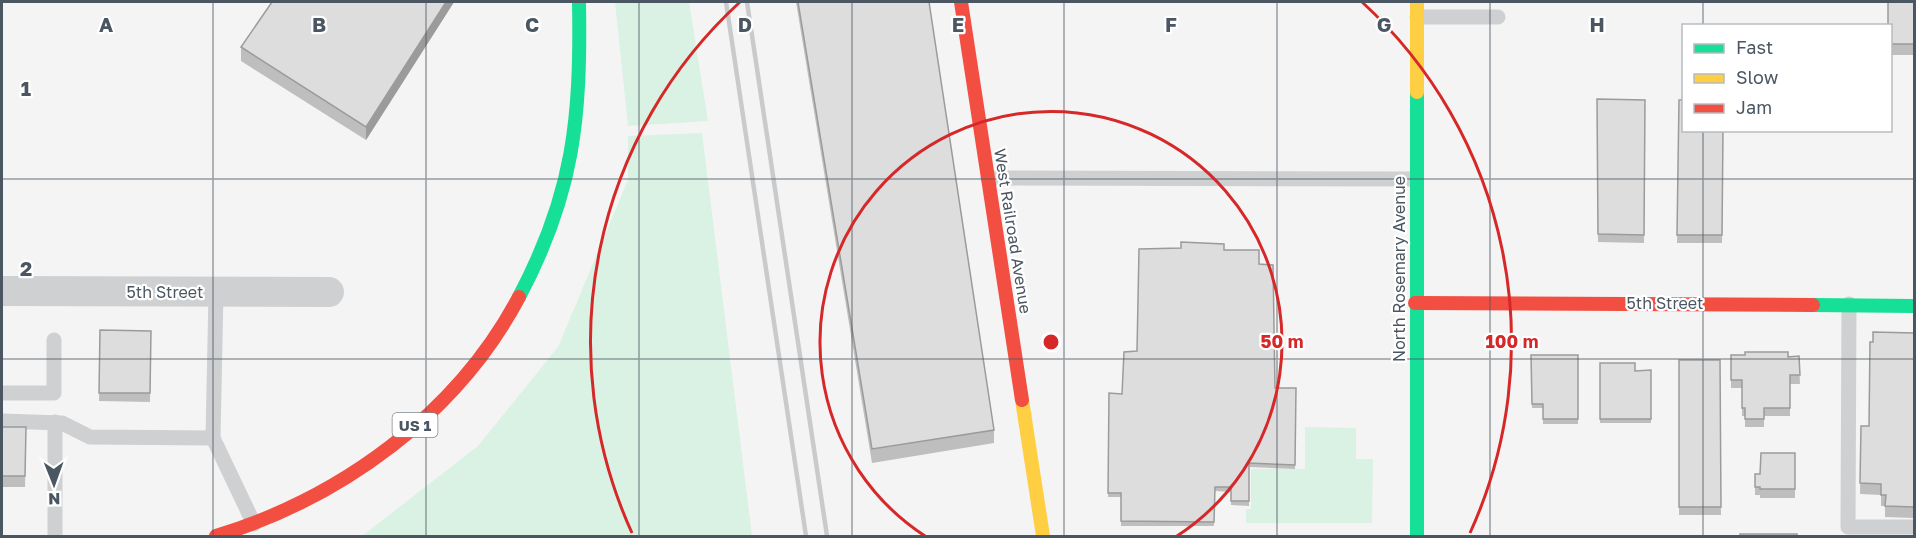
<svg xmlns="http://www.w3.org/2000/svg" width="1916" height="538" font-family="'Golos Text',sans-serif">
<rect width="100%" height="100%" fill="#f4f4f4"/>
<g fill="#d9f2e3">
<polygon points="615,2 689,2 708,121 628,126"/>
<polygon points="702,133 752,536 362,536 478,446 558,347 628,180 628,136"/>
<polygon points="1305,427 1356,428 1356,459 1373,459 1372,523 1246,523 1246,509 1251,509 1251,469 1305,469"/>
</g>
<g fill="none" stroke-linecap="round" stroke-linejoin="round">
<g stroke="#ced0d2" stroke-width="15">
<polyline points="1417,17 1498,17"/>
<polyline points="988,178 1416,179"/>
<polyline points="1849,304 1848,527 1914,527"/>
<polyline points="2,393 54,393 54,340"/>
<polyline points="2,421 62,423 90,437 213,438 216,293"/>
<polyline points="213,438 254,524"/>
<polyline points="55,536 55,422"/>
</g>
<polyline stroke="#ced0d2" stroke-width="30" points="2,291 329,292"/>
<g stroke="#16e098" stroke-width="14">
<polyline points="1417,92 1417,536"/>
<path d="M519 297C574 193 581 118 579 2"/>
<polyline points="1813,305 1914,306"/>
</g>
<g stroke="#ffcf43" stroke-width="14">
<polyline points="1417,2 1417,92"/>
<polyline points="1022,400 1043,536"/>
</g>
<g stroke="#f24e42" stroke-width="14">
<polyline points="961,2 1022,400"/>
<polyline points="1415,303 1813,305"/>
<path d="M216 536C341 498 457 414 519 297"/>
</g>
<g stroke="#c9cacc" stroke-width="4.5">
<polyline points="726,2 806,536"/>
<polyline points="747,2 827,536"/>
</g>
</g>
<g fill="#bebebf">
<polygon points="454,2 366,140 241,61 241,47"/>
<polygon points="796,2 929,2 994,430 994,443 872,463"/>
<polygon points="1914,2 1914,55 1890,55 1890,26"/>
<polygon points="1597,99 1645,100 1644,243 1598,242"/>
<polygon points="1679,100 1723,130 1722,243 1677,243"/>
<polygon points="1259,264 1275,388 1296,388 1295,469 1249,467 1249,506 1231,505 1231,492 1215,491 1214,526 1121,526 1121,497 1108,497 1109,393 1122,394 1137,351"/>
<polygon points="100,330 151,331 150,402 99,401"/>
<polygon points="1914,333 1914,518 1885,517 1885,506 1881,506 1881,495 1860,494 1861,426 1869,426 1873,342"/>
<polygon points="1531,355 1578,355 1578,424 1543,424 1543,408 1532,408"/>
<polygon points="1731,355 1799,356 1800,384 1790,384 1790,416 1764,416 1764,427 1745,427 1745,416 1742,416 1742,388 1731,388"/>
<polygon points="1679,360 1720,360 1721,515 1679,515"/>
<polygon points="1600,363 1635,371 1651,370 1651,423 1600,423"/>
<polygon points="2,427 26,427 25,487 2,487"/>
<polygon points="1795,453 1795,498 1760,498 1760,495 1755,495 1755,487 1760,474"/>
</g>
<polygon fill="#9b9b9b" points="446,2 454,2 366,140 366,127"/>
<g fill="#ddddde" stroke="#9b9b9b" stroke-width="1.5">
<polygon points="272,2 446,2 366,127 241,47"/>
<polygon points="798,2 929,2 994,430 872,449"/>
<polygon points="1888,2 1914,2 1914,44 1890,44 1890,26 1888,26"/>
<polygon points="1597,99 1645,100 1644,235 1598,234"/>
<polygon points="1679,100 1683,100 1683,130 1723,130 1722,235 1677,235"/>
<polygon points="1181,242 1224,244 1224,250 1259,250 1259,264 1273,265 1275,388 1296,388 1295,465 1249,463 1249,501 1231,501 1231,487 1215,487 1214,522 1121,521 1121,493 1108,493 1109,393 1122,394 1124,352 1137,351 1139,249 1181,248"/>
<polygon points="100,330 151,331 150,393 99,393"/>
<polygon points="1873,332 1914,333 1914,507 1885,506 1886,495 1881,495 1881,484 1860,483 1861,426 1869,426 1870,342 1873,342"/>
<polygon points="1745,352 1788,352 1788,357 1799,356 1800,375 1790,375 1790,408 1764,408 1764,419 1745,419 1745,408 1742,408 1742,380 1731,380 1731,355 1745,355"/>
<polygon points="1531,355 1578,355 1578,419 1543,419 1543,404 1532,404"/>
<polygon points="1679,360 1720,360 1721,507 1679,507"/>
<polygon points="1600,363 1635,363 1635,371 1651,370 1651,419 1600,419"/>
<polygon points="2,427 26,427 25,476 2,476"/>
<polygon points="1761,453 1795,453 1795,489 1760,489 1760,487 1755,487 1755,474 1760,474"/>
<rect x="1740" y="534" width="57" height="3"/>
</g>
<path fill="none" stroke="#4a5661" stroke-width="1.5" stroke-opacity="0.55" d="M213 2V536M426 2V536M639 2V536M852 2V536M1064 2V536M1277 2V536M1490 2V536M1703 2V26M1703 130V536M2 179H1914M2 359H1914"/>
<g fill="none" stroke="#d62828" stroke-width="3">
<path d="M925 536A231 231 0 1 1 1177 536"/>
<path d="M632 533A461 461 0 0 1 740 2M1362 2A461 461 0 0 1 1470 533"/>
</g>
<g text-anchor="middle" dominant-baseline="central" stroke-width="4.5" stroke-linejoin="round" paint-order="stroke">
<rect fill="#fff" stroke="#808990" stroke-width="1.5" x="392.5" y="413" width="45" height="24" rx="4.5"/>
<g font-size="15" font-weight="bold" fill="#4a5661">
<text x="415" y="425">US 1</text>
</g>
<g font-size="16" fill="#4a5661" stroke="#fff">
<text transform="translate(1013 231) rotate(81)">West Railroad Avenue</text>
<text transform="translate(1399 269) rotate(-90)">North Rosemary Avenue</text>
<text x="165" y="292">5th Street</text>
<text x="1665" y="303">5th Street</text>
</g>
</g>
<g font-size="20" text-anchor="middle" font-weight="bold" fill="#4a5661" stroke="#fff" stroke-width="4.5" stroke-linejoin="round" paint-order="stroke">
<text x="106" y="32">A</text>
<text x="319" y="32">B</text>
<text x="532" y="32">C</text>
<text x="745" y="32">D</text>
<text x="958" y="32">E</text>
<text x="1171" y="32">F</text>
<text x="1384" y="32">G</text>
<text x="1597" y="32">H</text>
<text x="26" y="96">1</text>
<text x="26" y="276">2</text>
</g>
<circle cx="1051" cy="342" r="9" fill="#d62828" stroke="#fff" stroke-width="3"/>
<g font-size="18" text-anchor="middle" font-weight="bold" fill="#d62828" stroke="#fff" stroke-width="4.5" stroke-linejoin="round" paint-order="stroke">
<text x="1282" y="348">50 m</text>
<text x="1512" y="348">100 m</text>
</g>
<rect width="1916" height="538" fill="none" stroke="#4a5661" stroke-width="6"/>
<rect x="1682" y="24" width="210" height="108" fill="#ffffff" stroke="#b7bbc0" stroke-width="1.5"/>
<rect x="1694" y="44" width="30" height="9" fill="#16e098" stroke="#b7bbc0" stroke-width="1.5"/>
<text x="1736" y="54" font-size="18" fill="#4a5661">Fast</text>
<rect x="1694" y="74" width="30" height="9" fill="#ffcf43" stroke="#b7bbc0" stroke-width="1.5"/>
<text x="1736" y="84" font-size="18" fill="#4a5661">Slow</text>
<rect x="1694" y="104" width="30" height="9" fill="#f24e42" stroke="#b7bbc0" stroke-width="1.5"/>
<text x="1736" y="114" font-size="18" fill="#4a5661">Jam</text>
<g transform="translate(54 484) rotate(179)" stroke="#ffffff" stroke-width="4.5" paint-order="stroke">
<path d="M0-4.5L10 22L0 15L-10 22Z" fill="#4a5661"/>
<text y="-9" font-size="16" font-weight="bold" text-anchor="middle" fill="#4a5661">N</text>
</g>
</svg>
